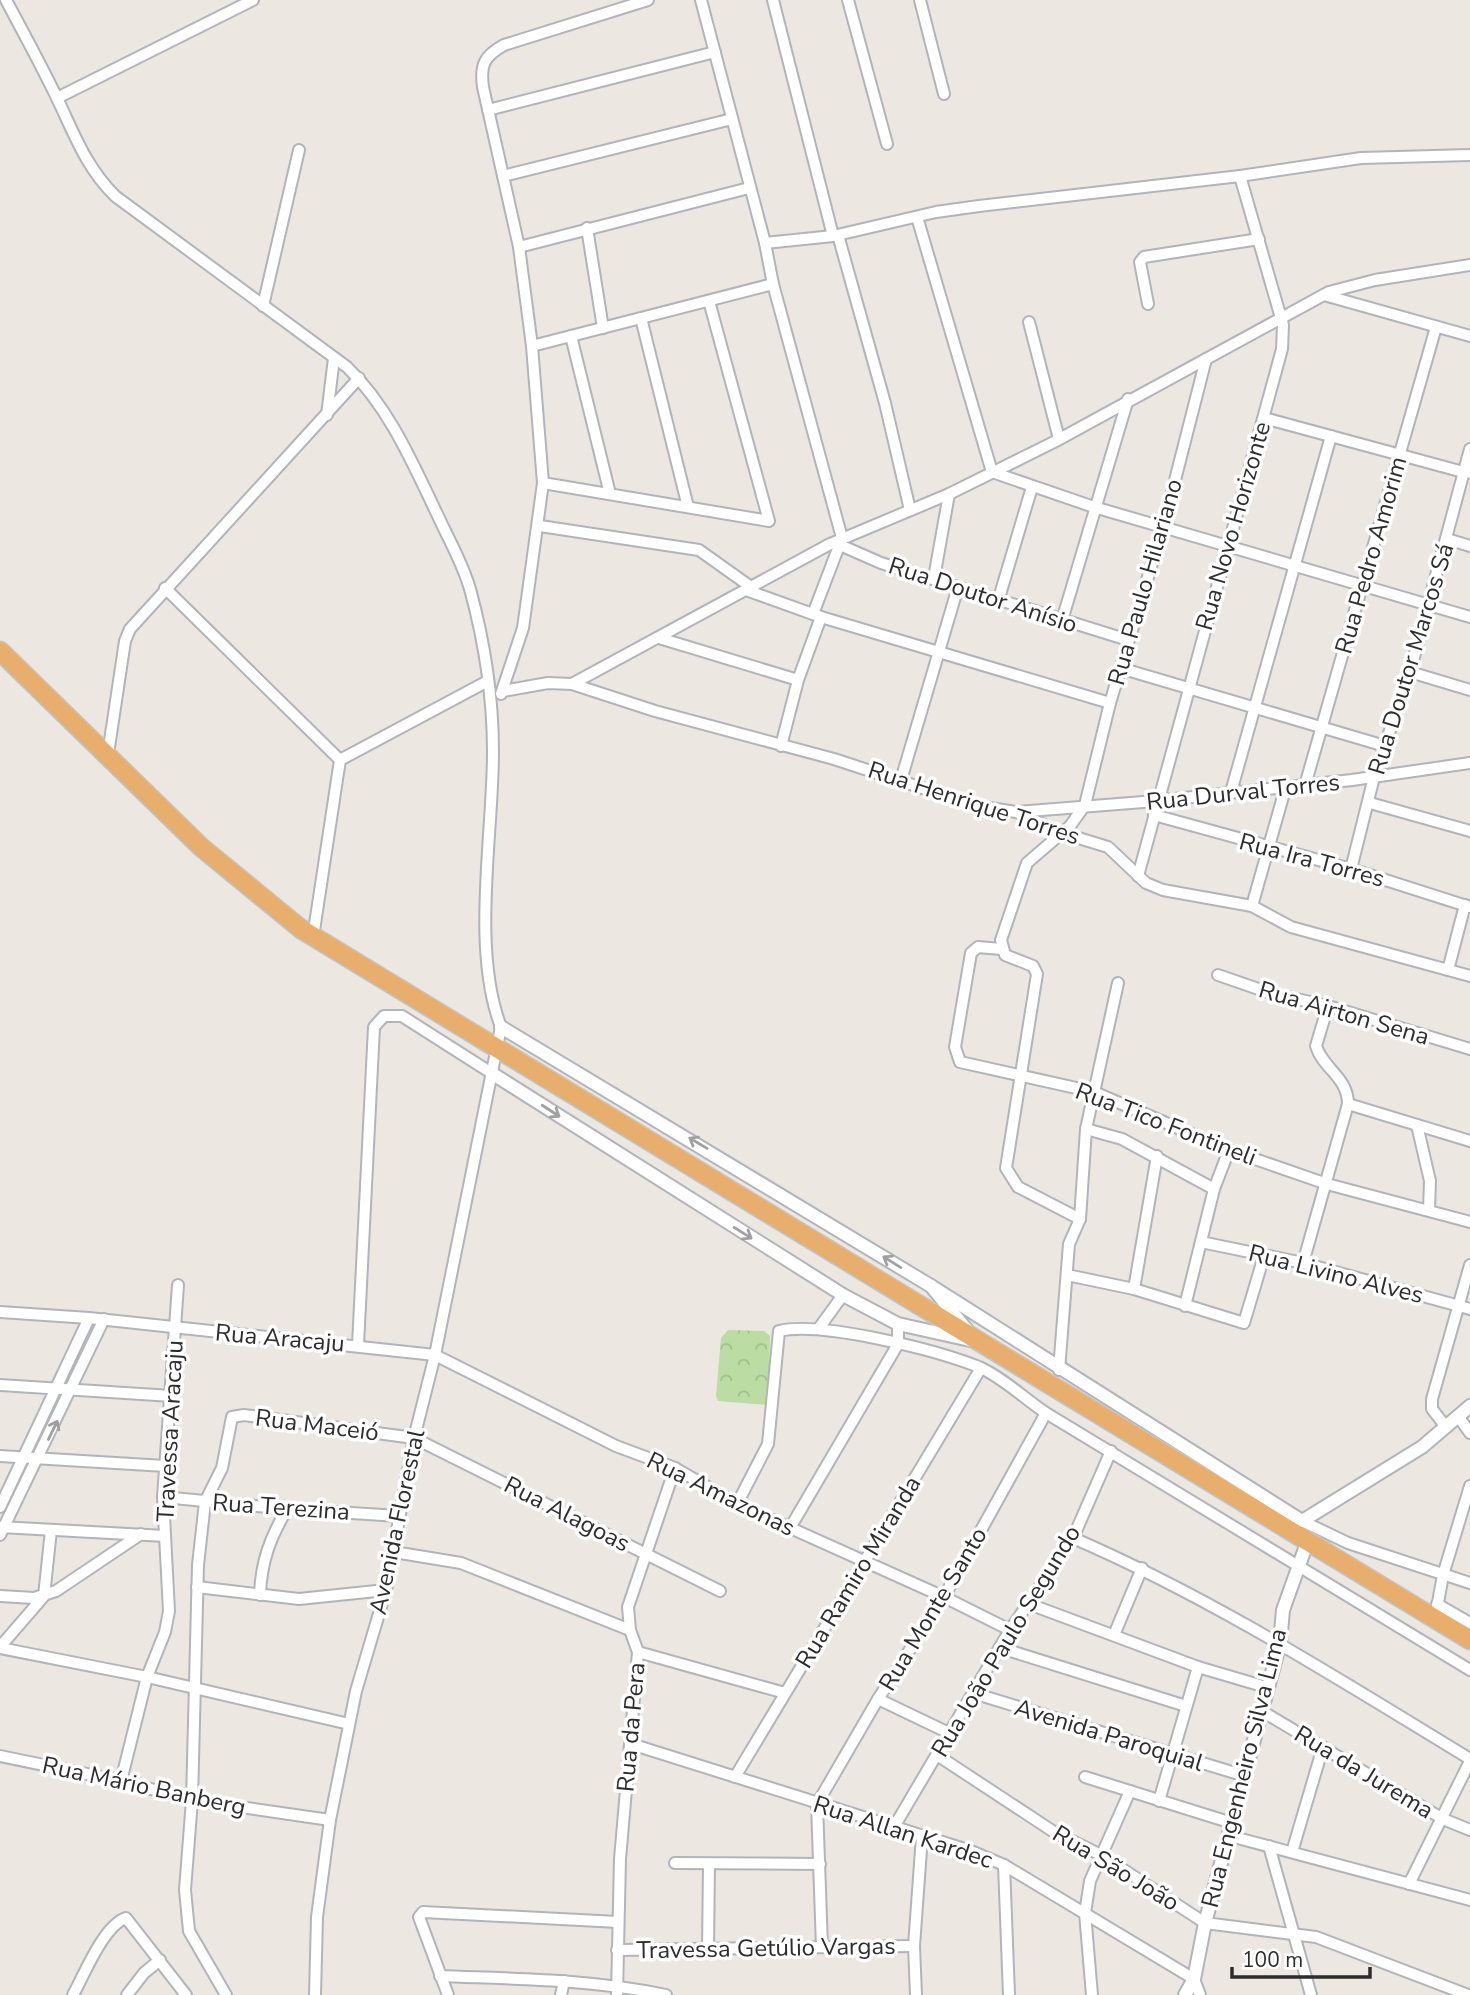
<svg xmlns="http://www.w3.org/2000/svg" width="1470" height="1995" font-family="'Nunito Sans',sans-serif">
<defs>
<pattern id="park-crowns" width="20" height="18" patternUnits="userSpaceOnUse" patternTransform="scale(1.75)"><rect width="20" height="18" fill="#bbdda4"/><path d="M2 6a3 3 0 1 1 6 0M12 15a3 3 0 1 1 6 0" fill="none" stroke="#a1be8e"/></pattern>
</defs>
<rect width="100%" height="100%" fill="#ede7e1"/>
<polygon fill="url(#park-crowns)" points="728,1330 764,1331 770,1336 768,1405 718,1401 716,1396 721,1338"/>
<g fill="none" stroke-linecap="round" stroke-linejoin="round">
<g stroke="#b2b4bc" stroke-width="14">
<g id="minor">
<path d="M6 0C23 32 40 63 56 96 74 133 85 166 115 196L347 367C389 407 413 464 438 516 449 540 463 564 470 589 484 640 493 699 493 752 493 836 471 949 501 1027L435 1355 414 1438 386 1590 356 1691 330 1820 317 1917 315 1995"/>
<polyline points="701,0 765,243 773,284 842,538 813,614"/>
<polyline points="773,0 833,236"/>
<polyline points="848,0 887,144"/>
<polyline points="920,0 944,94"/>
<polyline points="57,98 253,0"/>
<polyline points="488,110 715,52"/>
<polyline points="503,176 732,119"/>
<polyline points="917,217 992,472 1094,507 1470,617"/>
<polyline points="587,228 603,328"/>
<polyline points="838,235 885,403 910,510"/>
<polyline points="765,243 833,236 936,212 979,206 1240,176 1361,158 1470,155"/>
<polyline points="519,247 749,188"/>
<polyline points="1324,295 1470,336"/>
<polyline points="1148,304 1140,262 1144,257 1259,239"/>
<polyline points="263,306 299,150"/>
<polyline points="641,318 688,507"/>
<polyline points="1029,322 1059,439"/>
<polyline points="571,336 610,494"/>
<polyline points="532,346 773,284"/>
<polyline points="327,415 334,358"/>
<polyline points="1264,418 1467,473"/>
<polyline points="543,483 769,521 709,301"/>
<polyline points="540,526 699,550 751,587"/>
<polyline points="1447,539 1470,546"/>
<polyline points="840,545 881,563 1128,640"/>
<polyline points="934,578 949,494"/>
<polyline points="165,588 340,760"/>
<polyline points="746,590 821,617 1110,703"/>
<polyline points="999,598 1032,487"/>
<polyline points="1063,617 1128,399"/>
<polyline points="659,638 798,680"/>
<polyline points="1120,668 1385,746"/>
<polyline points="1410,672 1470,690"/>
<polyline points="572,684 830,544 949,494 1054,442 1329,292 1375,280 1470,265"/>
<polyline points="503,691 548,683 572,684 655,711 834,759 977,806 1016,812 1062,833 1108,847 1146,883 1163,890 1252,906 1291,927 1470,976"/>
<path d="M501 694 523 628 543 483 532 346 519 247 483 87C480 65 484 56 504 45L648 0"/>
<polyline points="781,746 798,680 821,617"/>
<polyline points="108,754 125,641 130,629 359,378"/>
<polyline points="340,760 486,682"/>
<polyline points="901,780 958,587"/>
<polyline points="1306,782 1436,327"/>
<polyline points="1231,792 1331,436"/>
<polyline points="1370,803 1470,831"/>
<polyline points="1017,812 1156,801 1352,780 1470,763"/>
<polyline points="1154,815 1351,869 1470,907"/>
<polyline points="1351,869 1374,777 1410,672 1470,449"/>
<polyline points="1138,876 1282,349 1283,325 1240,176"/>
<polyline points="1252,906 1286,786"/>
<polyline points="313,937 340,760"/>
<polyline points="1001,949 978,947 971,953 955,1047 960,1062 1094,1092 1229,1150 1327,1184 1470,1222"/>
<polyline points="1448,970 1465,905"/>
<polyline points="1218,975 1270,993 1328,1006 1470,1049"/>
<polyline points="1348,1104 1470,1141"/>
<polyline points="1417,1125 1430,1181 1429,1210"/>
<polyline points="1086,1129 1122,1139 1214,1189"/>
<polyline points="1080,1219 1018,1187 1006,1168 1037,974 1033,966 1005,955 1001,940 1027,863 1070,826 1085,805 1110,703 1163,527 1206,359"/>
<polyline points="1201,1242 1303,1263 1470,1309"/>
<path d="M1303 1263 1348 1104C1348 1077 1323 1069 1316 1046L1328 1006"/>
<polyline points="1067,1275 1134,1289 1244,1323 1264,1256"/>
<polyline points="1134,1289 1157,1156"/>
<polyline points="1185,1306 1214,1189 1229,1150"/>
<polyline points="0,1312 89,1318 435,1355 616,1446 675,1468 737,1504 944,1597 1010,1630"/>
<polyline points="819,1328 843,1295"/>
<polyline points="358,1345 374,1027 384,1016 402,1016 493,1074"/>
<polyline points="1059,1370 1069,1244 1080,1219 1086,1129 1118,983"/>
<polyline points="0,1385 172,1396"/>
<polyline points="1458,1416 1470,1433"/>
<polyline points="1446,1427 1432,1409 1432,1399 1470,1265"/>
<polyline points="0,1456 165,1466"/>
<polyline points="163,1497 287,1509 399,1516"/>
<path d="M737 1504 768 1444 779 1331C822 1321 936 1350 979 1367 1002 1377 1025 1399 1046 1413L1470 1670"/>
<polyline points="0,1507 89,1318"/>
<polyline points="1302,1521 1348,1543 1470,1583"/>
<polyline points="0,1527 165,1536"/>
<polyline points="790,1528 898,1344 898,1324"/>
<polyline points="0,1535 104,1319"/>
<path d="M1073 1538C1212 1598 1340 1680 1470 1759"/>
<polyline points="394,1552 461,1563 630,1630"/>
<polyline points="197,1587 299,1599 386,1590"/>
<path d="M260 1595C261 1562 270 1538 287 1509"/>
<polyline points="0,1596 34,1598 56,1591 141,1534"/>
<polyline points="1029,1604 1198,1667 1266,1687"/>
<polyline points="1437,1604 1470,1623"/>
<polyline points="1435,1619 1443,1575 1470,1486"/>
<polyline points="1114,1635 1142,1568"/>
<polyline points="0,1647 44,1596 51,1530"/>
<polyline points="0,1648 147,1677 349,1724"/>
<polyline points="1001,1648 1186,1706"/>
<polyline points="638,1652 785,1693"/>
<polyline points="973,1693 1245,1776"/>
<polyline points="878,1699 949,1733"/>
<polyline points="1260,1710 1443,1819 1470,1830"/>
<polyline points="631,1744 971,1851 1004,1865 1194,1979 1200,1995"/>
<polyline points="937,1755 1054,1832 1101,1855 1205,1923 1316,1937 1468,1995"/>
<polyline points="0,1756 121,1781 192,1800 330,1820"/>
<polyline points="735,1777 981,1368"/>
<polyline points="1085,1777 1232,1823"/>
<polyline points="121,1781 147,1677 165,1632 169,1611 163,1497 178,1285"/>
<polyline points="1159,1801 1198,1667"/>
<polyline points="894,1827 1010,1630 1073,1538 1111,1451"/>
<polyline points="1230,1836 1470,1900"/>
<polyline points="1269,1846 1311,1995"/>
<polyline points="1292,1852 1323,1747"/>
<polyline points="675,1863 820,1864"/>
<polyline points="1004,1865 1009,1995"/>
<polyline points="1409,1884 1470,1761"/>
<polyline points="822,1947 817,1804 878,1699 944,1597 1046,1413"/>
<polyline points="708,1949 709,1864"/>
<polyline points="617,1950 914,1946"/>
<path d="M440 1976C515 1979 592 1979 666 1995"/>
<path d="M73 1995C84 1975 104 1925 126 1918L186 1995"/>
<polyline points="127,1995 144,1973 160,1960"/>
<polyline points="226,1995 189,1931 185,1890 192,1800 198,1565 205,1502 222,1468 232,1417 244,1415 414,1438 720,1591"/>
<polyline points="448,1995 419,1917 423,1912 618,1922"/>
<polyline points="561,1995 564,1981"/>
<polyline points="617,1995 620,1859 638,1652 630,1630 628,1607 675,1468"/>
<polyline points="916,1995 914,1946 922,1836"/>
<polyline points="1092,1995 1085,1913 1090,1881 1130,1791"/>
</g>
</g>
<g stroke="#b2b4bc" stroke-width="16">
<g id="tertiary">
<polyline points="501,1027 931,1286 967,1330"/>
<polyline points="493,1074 843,1295 898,1324 970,1340"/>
<polyline points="931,1286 1302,1521 1422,1447 1470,1406"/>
<polyline points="1185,1995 1194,1979 1205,1923 1280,1643 1283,1610 1307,1543"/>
</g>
</g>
<g stroke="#c4c4c4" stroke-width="21">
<polyline id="trunk" points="0,651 201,847 301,929 1470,1640"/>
</g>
<use href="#minor" stroke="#fff" stroke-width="10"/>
<use href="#tertiary" stroke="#fff" stroke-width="12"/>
<use href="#trunk" stroke="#e8ae6e" stroke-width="18"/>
</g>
<defs><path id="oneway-shaft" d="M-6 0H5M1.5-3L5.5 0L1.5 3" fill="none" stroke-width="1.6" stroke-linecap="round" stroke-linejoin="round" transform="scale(1.75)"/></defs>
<g stroke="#a0a0a0">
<use href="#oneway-shaft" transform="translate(551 1111) rotate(33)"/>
<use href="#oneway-shaft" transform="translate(698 1143) rotate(-149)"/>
<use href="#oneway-shaft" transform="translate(743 1233) rotate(32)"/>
<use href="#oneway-shaft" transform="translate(892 1262) rotate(-148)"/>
<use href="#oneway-shaft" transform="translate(53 1430) rotate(-64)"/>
</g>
<g text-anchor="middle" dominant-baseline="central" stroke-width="7" stroke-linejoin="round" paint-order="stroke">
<g font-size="24" fill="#2d2d2d" stroke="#fff">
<text transform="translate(1233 526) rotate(-74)">Rua Novo Horizonte</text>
<text transform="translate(1371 555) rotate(-74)">Rua Pedro Amorim</text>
<text transform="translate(1145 582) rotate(-74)">Rua Paulo Hilariano</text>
<text transform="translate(983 595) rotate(18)">Rua Doutor Anísio</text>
<text transform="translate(1411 659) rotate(-73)">Rua Doutor Marcos Sá</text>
<text transform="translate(1243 792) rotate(-6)">Rua Durval Torres</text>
<text transform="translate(974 803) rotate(18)">Rua Henrique Torres</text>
<text transform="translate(1312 860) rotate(15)">Rua Ira Torres</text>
<text transform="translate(1344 1013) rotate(16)">Rua Airton Sena</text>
<text transform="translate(1166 1124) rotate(21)">Rua Tico Fontineli</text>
<text transform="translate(1336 1274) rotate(14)">Rua Livino Alves</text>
<text transform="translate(280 1338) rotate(5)">Rua Aracaju</text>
<text transform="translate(317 1425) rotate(7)">Rua Maceió</text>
<text transform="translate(170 1431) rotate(-87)">Travessa Aracaju</text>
<text transform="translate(721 1494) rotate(26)">Rua Amazonas</text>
<text transform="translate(281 1507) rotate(4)">Rua Terezina</text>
<text transform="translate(567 1514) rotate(27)">Rua Alagoas</text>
<text transform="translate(397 1522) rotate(-78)">Avenida Florestal</text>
<text transform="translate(858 1572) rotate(-59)">Rua Ramiro Miranda</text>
<text transform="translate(933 1609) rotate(-59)">Rua Monte Santo</text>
<text transform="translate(1006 1641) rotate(-59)">Rua João Paulo Segundo</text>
<text transform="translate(631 1727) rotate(-85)">Rua da Pera</text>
<text transform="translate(1109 1735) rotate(17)">Avenida Paroquial</text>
<text transform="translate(1244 1768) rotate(-76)">Rua Engenheiro Silva Lima</text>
<text transform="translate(1364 1772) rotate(31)">Rua da Jurema</text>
<text transform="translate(144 1786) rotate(12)">Rua Mário Banberg</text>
<text transform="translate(903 1832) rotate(18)">Rua Allan Kardec</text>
<text transform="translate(1116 1868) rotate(31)">Rua São João</text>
<text transform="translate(766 1948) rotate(-1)">Travessa Getúlio Vargas</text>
</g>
</g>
<path d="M1232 1967v10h138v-10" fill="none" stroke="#2d2d2d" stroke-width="3.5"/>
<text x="1242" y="1967" font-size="21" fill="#2d2d2d" stroke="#ffffff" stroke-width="5" paint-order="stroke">100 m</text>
</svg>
